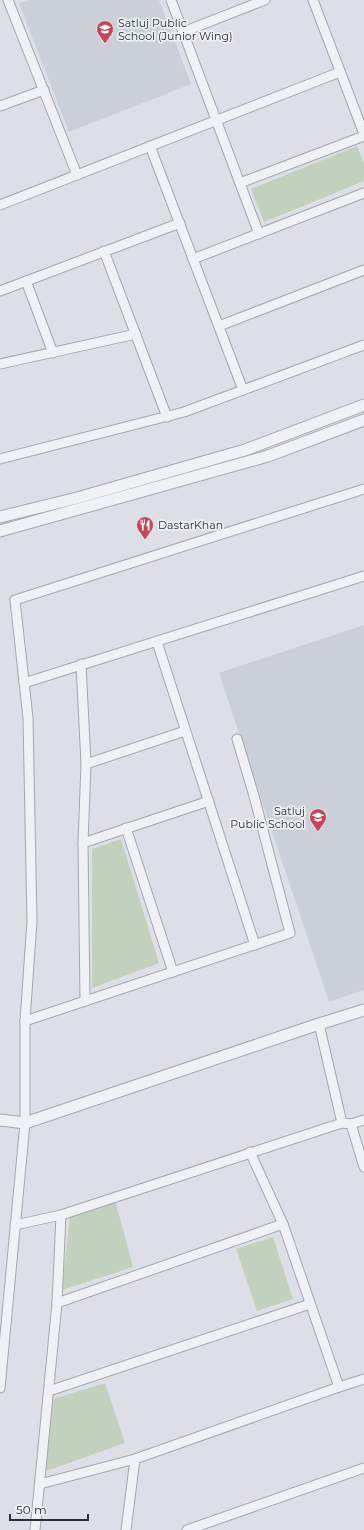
<svg xmlns="http://www.w3.org/2000/svg" width="364" height="1530" font-family="Montserrat,sans-serif">
<rect width="100%" height="100%" fill="#dce0e6"/>
<g fill="#cbcfd8">
<polygon points="28,0 159,0 191,84 69,132 19,3"/>
<polygon points="364,625 364,990 329,1002 219,673"/>
</g>
<g fill="#c2d0be">
<polygon points="357,146 364,163 364,181 264,222 251,189"/>
<polygon points="121,839 159,963 92,988 92,849"/>
<polygon points="115,1200 133,1267 62,1290 70,1214"/>
<polygon points="273,1237 293,1299 257,1311 236,1249"/>
<polygon points="105,1383 125,1443 46,1471 53,1399"/>
</g>
<g fill="none" stroke-linecap="round" stroke-linejoin="round">
<g stroke="#a2a7b0" stroke-width="11">
<g id="minor">
<polyline points="8,0 77,175"/>
<polyline points="171,0 259,234"/>
<polyline points="313,0 364,134"/>
<polyline points="183,32 265,0"/>
<polyline points="0,106 44,90"/>
<polyline points="150,146 243,390"/>
<polyline points="240,183 364,136"/>
<polyline points="0,205 340,72"/>
<polyline points="104,251 167,417"/>
<polyline points="193,259 364,193"/>
<polyline points="26,281 53,353"/>
<polyline points="0,291 180,223"/>
<polyline points="219,326 364,270"/>
<polyline points="0,364 136,334"/>
<polyline points="0,459 184,412 364,345"/>
<polyline points="157,642 255,945"/>
<polyline points="81,664 86,764 83,843 85,1001"/>
<polyline points="24,683 364,576"/>
<polyline points="86,764 185,731"/>
<polyline points="126,828 173,972"/>
<polyline points="83,843 209,801"/>
<polyline points="25,1021 290,933 254,796 237,739"/>
<polyline points="319,1024 342,1123 351,1124 364,1167"/>
<polyline points="351,1124 364,1120"/>
<polyline points="250,1152 283,1224 339,1387"/>
<polyline points="15,1225 61,1215 342,1123"/>
<polyline points="57,1303 283,1224"/>
<polyline points="0,1388 25,1123 25,1021 32,921 28,718 15,600 364,489"/>
<polyline points="49,1391 310,1304"/>
<polyline points="40,1484 135,1459 339,1387 364,1379"/>
<polyline points="35,1530 57,1303 61,1215"/>
<polyline points="126,1530 135,1459"/>
<polyline points="187,1530 364,1468"/>
</g>
</g>
<g stroke="#a2a7b0" stroke-width="13">
<g id="tertiary">
<polyline points="0,517 77,498 245,450 364,405"/>
<polyline points="0,531 268,456 364,420"/>
<polyline points="0,1120 25,1123 319,1024 364,1010"/>
</g>
</g>
<use href="#minor" stroke="#eff1f4" stroke-width="9"/>
<use href="#tertiary" stroke="#eff1f4" stroke-width="11"/>
</g>
<defs>
<g id="school-pin" transform="scale(0.9)"><path d="M0 17L-7.5 6A9.5 9.5 0 1 1 7.5 6Z" fill="#c84457" stroke="#eceff4"/><path d="M0-5L7-2L0 1L-7-2ZM-4 1L0 2.5L4 1V4Q0 6-4 4Z" fill="#fff"/></g>
<g id="restaurant-pin" transform="scale(0.9)"><path d="M0 17L-7.5 6A9.5 9.5 0 1 1 7.5 6Z" fill="#c84457" stroke="#eceff4"/><path d="M-5-6h1v4h1v-4h1v4h1v-4h1v5L-1.5 .5V6h-2V.5L-5-1ZM5-6V6H3V1.5H1.5Q1.5-4 5-6Z" fill="#fff"/></g>
</defs>
<g fill-rule="evenodd">
<use href="#school-pin" x="105" y="29"/>
<use href="#restaurant-pin" x="145" y="525"/>
<use href="#school-pin" x="318" y="817"/>
</g>
<g text-anchor="middle" dominant-baseline="central" stroke-width="3.5" stroke-linejoin="round" paint-order="stroke">
<g font-size="11" fill="#272e3c" stroke="#eceff4" text-anchor="start">
<text x="118" y="23">Satluj Public<tspan x="118" dy="13">School (Junior Wing)</tspan></text>
<text x="158" y="525">DastarKhan</text>
<text x="305" y="811" text-anchor="end">Satluj<tspan x="305" dy="13">Public School</tspan></text>
</g>
</g>
<path d="M10 1514v6h78v-6" fill="none" stroke="#272e3c" stroke-width="2"/>
<text x="16" y="1514" font-size="12" fill="#272e3c" stroke="#eceff4" stroke-width="3" paint-order="stroke">50 m</text>
</svg>
